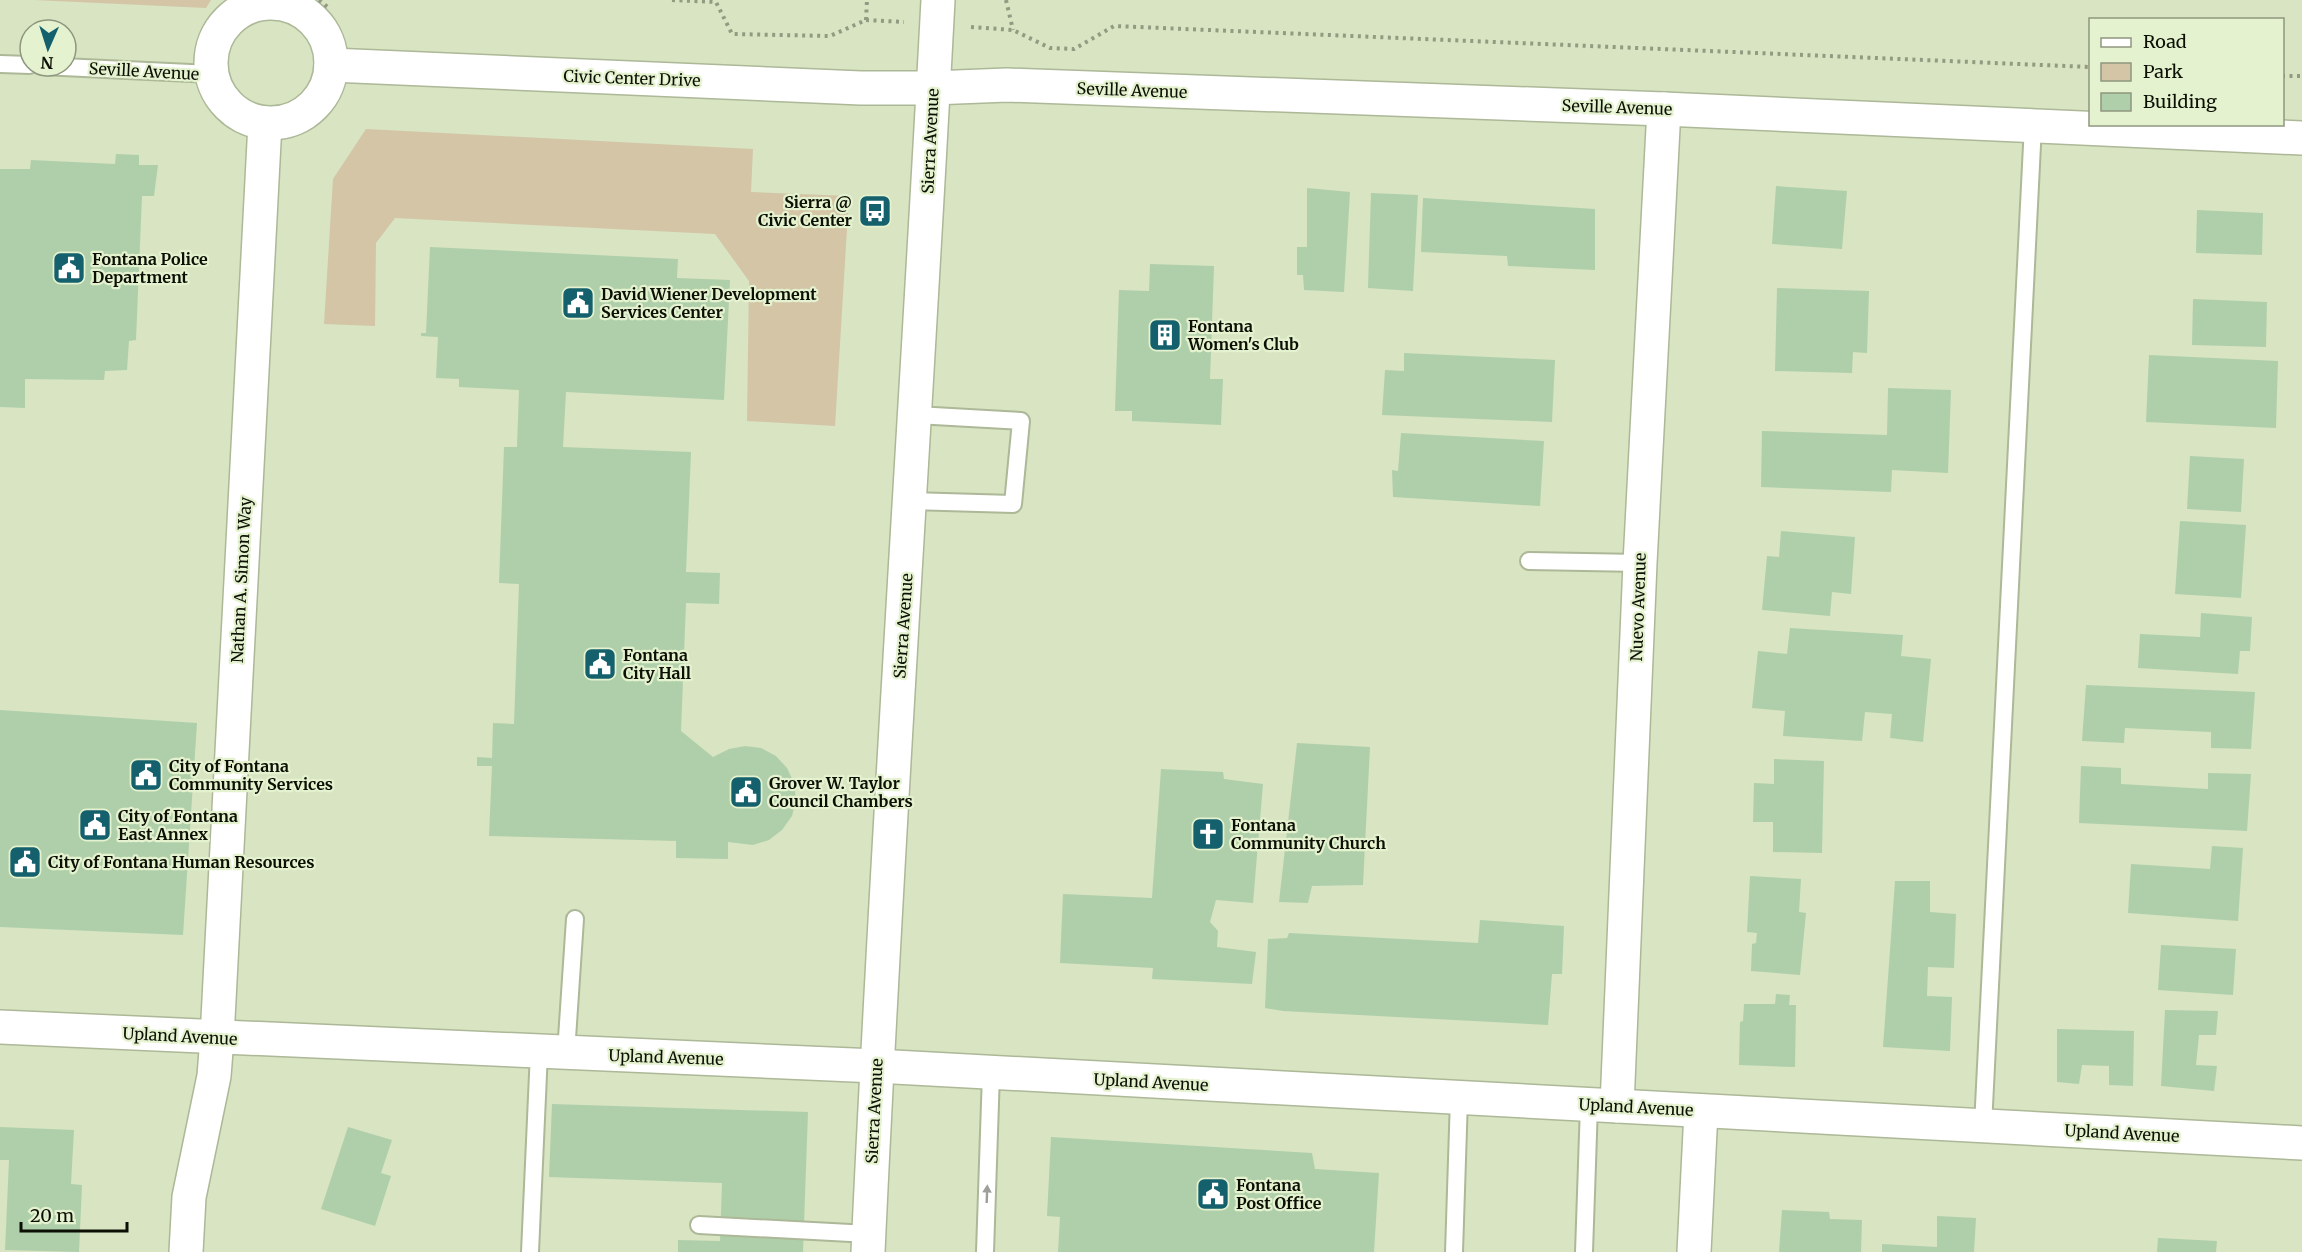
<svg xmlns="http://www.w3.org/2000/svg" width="2302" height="1252" font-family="Merriweather,serif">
<rect width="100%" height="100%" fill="#d8e4c2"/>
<g fill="#d3c5a6">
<polygon points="34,0 211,0 206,8"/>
<polygon points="366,129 753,149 751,192 849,196 835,426 747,421 749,281 715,234 395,218 376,243 375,326 324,324 333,179"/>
</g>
<g fill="#afcfaa">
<polygon points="116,154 139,155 139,165 158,165 154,196 142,196 136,340 129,341 127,370 105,371 104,380 25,379 25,408 0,407 0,169 30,169 31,160 115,164"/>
<polygon points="1776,186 1847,191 1842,249 1772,244"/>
<polygon points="1307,188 1350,192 1344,292 1304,290 1303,275 1297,275 1297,247 1307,247"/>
<polygon points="1371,193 1418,195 1413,291 1368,288"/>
<polygon points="1423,198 1595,209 1595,270 1508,266 1507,256 1421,252"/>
<polygon points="2197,210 2263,213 2262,255 2196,253"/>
<polygon points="430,247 678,259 677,278 730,280 724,400 566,392 563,447 691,452 686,572 720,573 719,604 686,603 681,731 713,757 729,749 745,746 761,748 776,756 787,768 794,783 796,800 792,816 782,830 769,840 753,845 728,842 728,859 676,858 676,841 489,836 492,766 477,766 477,757 492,758 493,723 514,724 519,584 499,583 504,447 517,447 519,390 459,387 459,379 436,378 438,337 421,336 421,333 426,333"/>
<polygon points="1150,264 1214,266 1210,379 1223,379 1221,425 1132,421 1132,411 1115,411 1119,290 1149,291"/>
<polygon points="1777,288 1869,291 1867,353 1853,352 1852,373 1775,371"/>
<polygon points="2193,299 2267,302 2266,347 2192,345"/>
<polygon points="1404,353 1555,360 1552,422 1382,415 1385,370 1404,371"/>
<polygon points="2149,355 2278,361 2276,428 2146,422"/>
<polygon points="1888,388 1951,390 1948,473 1892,470 1891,492 1761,487 1762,431 1887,435"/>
<polygon points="1401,433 1544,441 1540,506 1393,497 1392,470 1398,471"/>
<polygon points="2190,456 2244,459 2241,512 2187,509"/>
<polygon points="2180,521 2246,525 2241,598 2175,594"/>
<polygon points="1781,531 1855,537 1851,594 1832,592 1830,616 1762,610 1767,556 1779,557"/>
<polygon points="2201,613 2252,617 2250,651 2240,651 2238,674 2138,668 2140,634 2200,637"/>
<polygon points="1790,628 1903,635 1901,656 1931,659 1923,742 1890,738 1892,714 1865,712 1862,741 1783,736 1785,711 1752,708 1758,651 1787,654"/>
<polygon points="2086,685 2255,692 2251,749 2211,748 2211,732 2125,728 2124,743 2082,741"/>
<polygon points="0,710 197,723 183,935 0,927"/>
<polygon points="1297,743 1370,747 1363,885 1312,886 1308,903 1279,902"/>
<polygon points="1774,759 1824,761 1822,853 1773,852 1773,822 1753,822 1754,783 1774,784"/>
<polygon points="2081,766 2121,768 2121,784 2208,789 2208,773 2251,774 2247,831 2079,823"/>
<polygon points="1161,769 1223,772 1224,779 1263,784 1253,903 1216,900 1210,922 1218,931 1217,947 1256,952 1252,984 1152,979 1153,968 1060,963 1063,894 1152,898"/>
<polygon points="2212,846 2243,848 2238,921 2128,913 2131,864 2210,869"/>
<polygon points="1750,876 1801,879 1799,912 1806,913 1800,975 1751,971 1752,944 1756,943 1757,933 1747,932"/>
<polygon points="1895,881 1930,881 1930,912 1956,914 1954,968 1928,967 1927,996 1952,997 1950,1051 1883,1047"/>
<polygon points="1480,920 1564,926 1562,974 1552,974 1548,1025 1283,1011 1265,1008 1268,939 1287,938 1289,933 1478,943"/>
<polygon points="2161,945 2236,949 2233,995 2158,990"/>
<polygon points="1776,994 1790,995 1789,1005 1796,1005 1795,1067 1739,1065 1740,1022 1743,1021 1744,1004 1775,1004"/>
<polygon points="2165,1010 2218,1011 2216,1035 2199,1035 2196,1065 2217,1066 2214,1091 2161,1086"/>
<polygon points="2057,1029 2134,1031 2133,1086 2109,1085 2109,1066 2082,1065 2079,1084 2057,1082"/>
<polygon points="552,1104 808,1112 803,1252 678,1252 678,1240 720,1241 722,1183 549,1177"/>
<polygon points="0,1127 74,1130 71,1184 82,1185 79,1252 5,1250 9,1160 0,1160"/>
<polygon points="348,1127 392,1140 381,1173 391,1176 375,1226 321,1209"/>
<polygon points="1051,1137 1312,1153 1315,1169 1379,1173 1374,1252 1058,1252 1060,1217 1047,1216"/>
<polygon points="1782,1210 1829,1212 1830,1219 1862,1220 1861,1252 1779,1252"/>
<polygon points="1937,1216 1976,1218 1974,1252 1882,1252 1882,1244 1937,1247"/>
<polygon points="2158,1238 2217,1241 2216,1252 2157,1252"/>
</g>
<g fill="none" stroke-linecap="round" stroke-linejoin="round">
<g stroke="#acb897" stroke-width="20">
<g id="lane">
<polyline points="0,64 30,65"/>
<polyline points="41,66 212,74"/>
<polyline points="910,501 1013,504 1021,421 916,415"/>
<polyline points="1529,561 1640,563"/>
<polyline points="566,1053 575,919"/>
<polyline points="1983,1126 2033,125"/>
<polyline points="699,1225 869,1234"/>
<polyline points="530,1252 539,1052"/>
<polyline points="985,1252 991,1073"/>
<polyline points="1454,1252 1459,1098"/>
<polyline points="1584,1252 1589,1105"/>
</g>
</g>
<g stroke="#acb897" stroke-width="36">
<g id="street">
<circle cx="271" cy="63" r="60"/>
<polyline points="331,65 861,88 932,88"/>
<polyline points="0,1027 876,1066 2302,1143"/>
<polyline points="1617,1106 1640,563 1664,109"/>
<polyline points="186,1252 189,1197 214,1076 217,1038 265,123"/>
<polyline points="1694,1252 1701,1111"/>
</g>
</g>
<g stroke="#acb897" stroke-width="36">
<polyline id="secondary" points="932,88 1007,85 1664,109 2302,138"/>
</g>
<g stroke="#acb897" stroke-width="36">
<path id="primary" d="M868 1252C887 834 916 417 938 0"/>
</g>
<g stroke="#929b81" stroke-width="4" stroke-dasharray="3 4.5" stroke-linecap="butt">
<polyline points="319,0 330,9"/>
<polyline points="672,0 716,2 732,34 830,36 866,20"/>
<polyline points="1006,0 1013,30"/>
<polyline points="866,20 904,22"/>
<polyline points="866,20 867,0"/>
<polyline points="971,27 1013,30 1050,48 1074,49 1114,26 2090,67"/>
<polyline points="2282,76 2302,76"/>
</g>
<use href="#lane" stroke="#fff" stroke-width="16"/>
<use href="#street" stroke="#fff" stroke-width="33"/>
<use href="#secondary" stroke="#fff" stroke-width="33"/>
<use href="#primary" stroke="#fff" stroke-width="33"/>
</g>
<defs><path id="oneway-solid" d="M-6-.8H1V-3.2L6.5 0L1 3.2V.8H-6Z" transform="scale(1.5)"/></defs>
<use fill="#9d9f9b" href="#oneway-solid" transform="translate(987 1194) rotate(-88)"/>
<defs>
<g id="bus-square" transform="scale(1.725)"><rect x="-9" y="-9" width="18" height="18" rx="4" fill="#15606d" stroke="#e5f2cf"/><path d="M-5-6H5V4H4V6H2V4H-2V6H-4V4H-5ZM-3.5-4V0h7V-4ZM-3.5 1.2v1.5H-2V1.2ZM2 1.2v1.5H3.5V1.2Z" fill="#fff"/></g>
<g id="civic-square" transform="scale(1.725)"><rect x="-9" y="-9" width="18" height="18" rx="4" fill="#15606d" stroke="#e5f2cf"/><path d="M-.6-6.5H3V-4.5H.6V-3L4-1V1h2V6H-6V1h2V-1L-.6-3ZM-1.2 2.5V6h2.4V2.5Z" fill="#fff"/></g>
<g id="building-square" transform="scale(1.725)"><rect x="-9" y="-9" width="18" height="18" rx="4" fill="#15606d" stroke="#e5f2cf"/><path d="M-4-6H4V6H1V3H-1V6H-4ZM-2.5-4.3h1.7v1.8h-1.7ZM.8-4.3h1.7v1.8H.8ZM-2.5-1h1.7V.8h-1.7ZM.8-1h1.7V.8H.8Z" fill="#fff"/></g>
<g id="church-square" transform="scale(1.725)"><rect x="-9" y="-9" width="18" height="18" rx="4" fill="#15606d" stroke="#e5f2cf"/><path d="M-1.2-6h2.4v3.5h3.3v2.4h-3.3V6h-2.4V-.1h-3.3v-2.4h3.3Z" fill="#fff"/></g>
</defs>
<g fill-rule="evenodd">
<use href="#bus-square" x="875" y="211"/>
<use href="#civic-square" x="69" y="268"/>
<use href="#civic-square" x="578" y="303"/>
<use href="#building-square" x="1165" y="335"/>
<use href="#civic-square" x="600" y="664"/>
<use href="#civic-square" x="146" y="775"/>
<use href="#civic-square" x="746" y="792"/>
<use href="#civic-square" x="95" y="825"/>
<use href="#church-square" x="1208" y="834"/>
<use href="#civic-square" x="25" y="862"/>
<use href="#civic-square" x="1213" y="1194"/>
</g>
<g text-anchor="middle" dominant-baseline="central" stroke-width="4.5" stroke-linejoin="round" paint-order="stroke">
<g font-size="16" fill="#0b0f04" stroke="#e5f2cf">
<text transform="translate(144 71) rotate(3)">Seville Avenue</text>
<text transform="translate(632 78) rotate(2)">Civic Center Drive</text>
<text transform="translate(1132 90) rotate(2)">Seville Avenue</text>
<text transform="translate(1617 107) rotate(2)">Seville Avenue</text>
<text transform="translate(930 141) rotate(-87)">Sierra Avenue</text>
<text transform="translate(241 580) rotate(-87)">Nathan A. Simon Way</text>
<text transform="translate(1638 607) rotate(-88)">Nuevo Avenue</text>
<text transform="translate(903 626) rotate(-86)">Sierra Avenue</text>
<text transform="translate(180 1036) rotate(3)">Upland Avenue</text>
<text transform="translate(666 1057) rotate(2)">Upland Avenue</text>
<text transform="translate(1151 1082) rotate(3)">Upland Avenue</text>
<text transform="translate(1636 1107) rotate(3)">Upland Avenue</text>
<text transform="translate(874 1111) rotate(-87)">Sierra Avenue</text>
<text transform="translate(2122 1133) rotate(3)">Upland Avenue</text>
</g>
<g font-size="16" font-weight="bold" fill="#0b0f04" stroke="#e5f2cf" text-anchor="start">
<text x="852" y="202" text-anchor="end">Sierra @<tspan x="852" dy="18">Civic Center</tspan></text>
<text x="92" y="259">Fontana Police<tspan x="92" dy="18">Department</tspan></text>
<text x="601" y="294">David Wiener Development<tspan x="601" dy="18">Services Center</tspan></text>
<text x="1188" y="326">Fontana<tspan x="1188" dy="18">Women's Club</tspan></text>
<text x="623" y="655">Fontana<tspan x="623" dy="18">City Hall</tspan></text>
<text x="169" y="766">City of Fontana<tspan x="169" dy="18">Community Services</tspan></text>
<text x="769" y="783">Grover W. Taylor<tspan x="769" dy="18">Council Chambers</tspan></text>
<text x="118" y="816">City of Fontana<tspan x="118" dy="18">East Annex</tspan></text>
<text x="1231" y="825">Fontana<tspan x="1231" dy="18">Community Church</tspan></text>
<text x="48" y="862">City of Fontana Human Resources</text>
<text x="1236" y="1185">Fontana<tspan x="1236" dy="18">Post Office</tspan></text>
</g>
</g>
<rect x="2089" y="18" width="195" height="108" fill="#e5f2cf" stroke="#8e977e" stroke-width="1.5"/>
<rect x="2101" y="38" width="30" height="9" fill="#ffffff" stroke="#8e977e" stroke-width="1.5"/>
<text x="2143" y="48" font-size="18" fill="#0b0f04">Road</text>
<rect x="2101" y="63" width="30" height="18" fill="#d3c5a6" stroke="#8e977e" stroke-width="1.5"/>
<text x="2143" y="78" font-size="18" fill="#0b0f04">Park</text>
<rect x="2101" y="93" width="30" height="18" fill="#afcfaa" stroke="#8e977e" stroke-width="1.5"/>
<text x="2143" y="108" font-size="18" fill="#0b0f04">Building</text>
<g transform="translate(48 48) rotate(183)"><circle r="28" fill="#e5f2cf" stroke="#8e977e" stroke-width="1.5"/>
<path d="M0-4.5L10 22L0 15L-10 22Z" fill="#15606d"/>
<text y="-9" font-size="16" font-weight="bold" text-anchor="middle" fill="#0b0f04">N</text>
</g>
<path d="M21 1222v9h106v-9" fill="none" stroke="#0b0f04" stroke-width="3"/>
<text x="30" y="1222" font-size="18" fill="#0b0f04" stroke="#e5f2cf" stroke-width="4.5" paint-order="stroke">20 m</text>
</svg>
